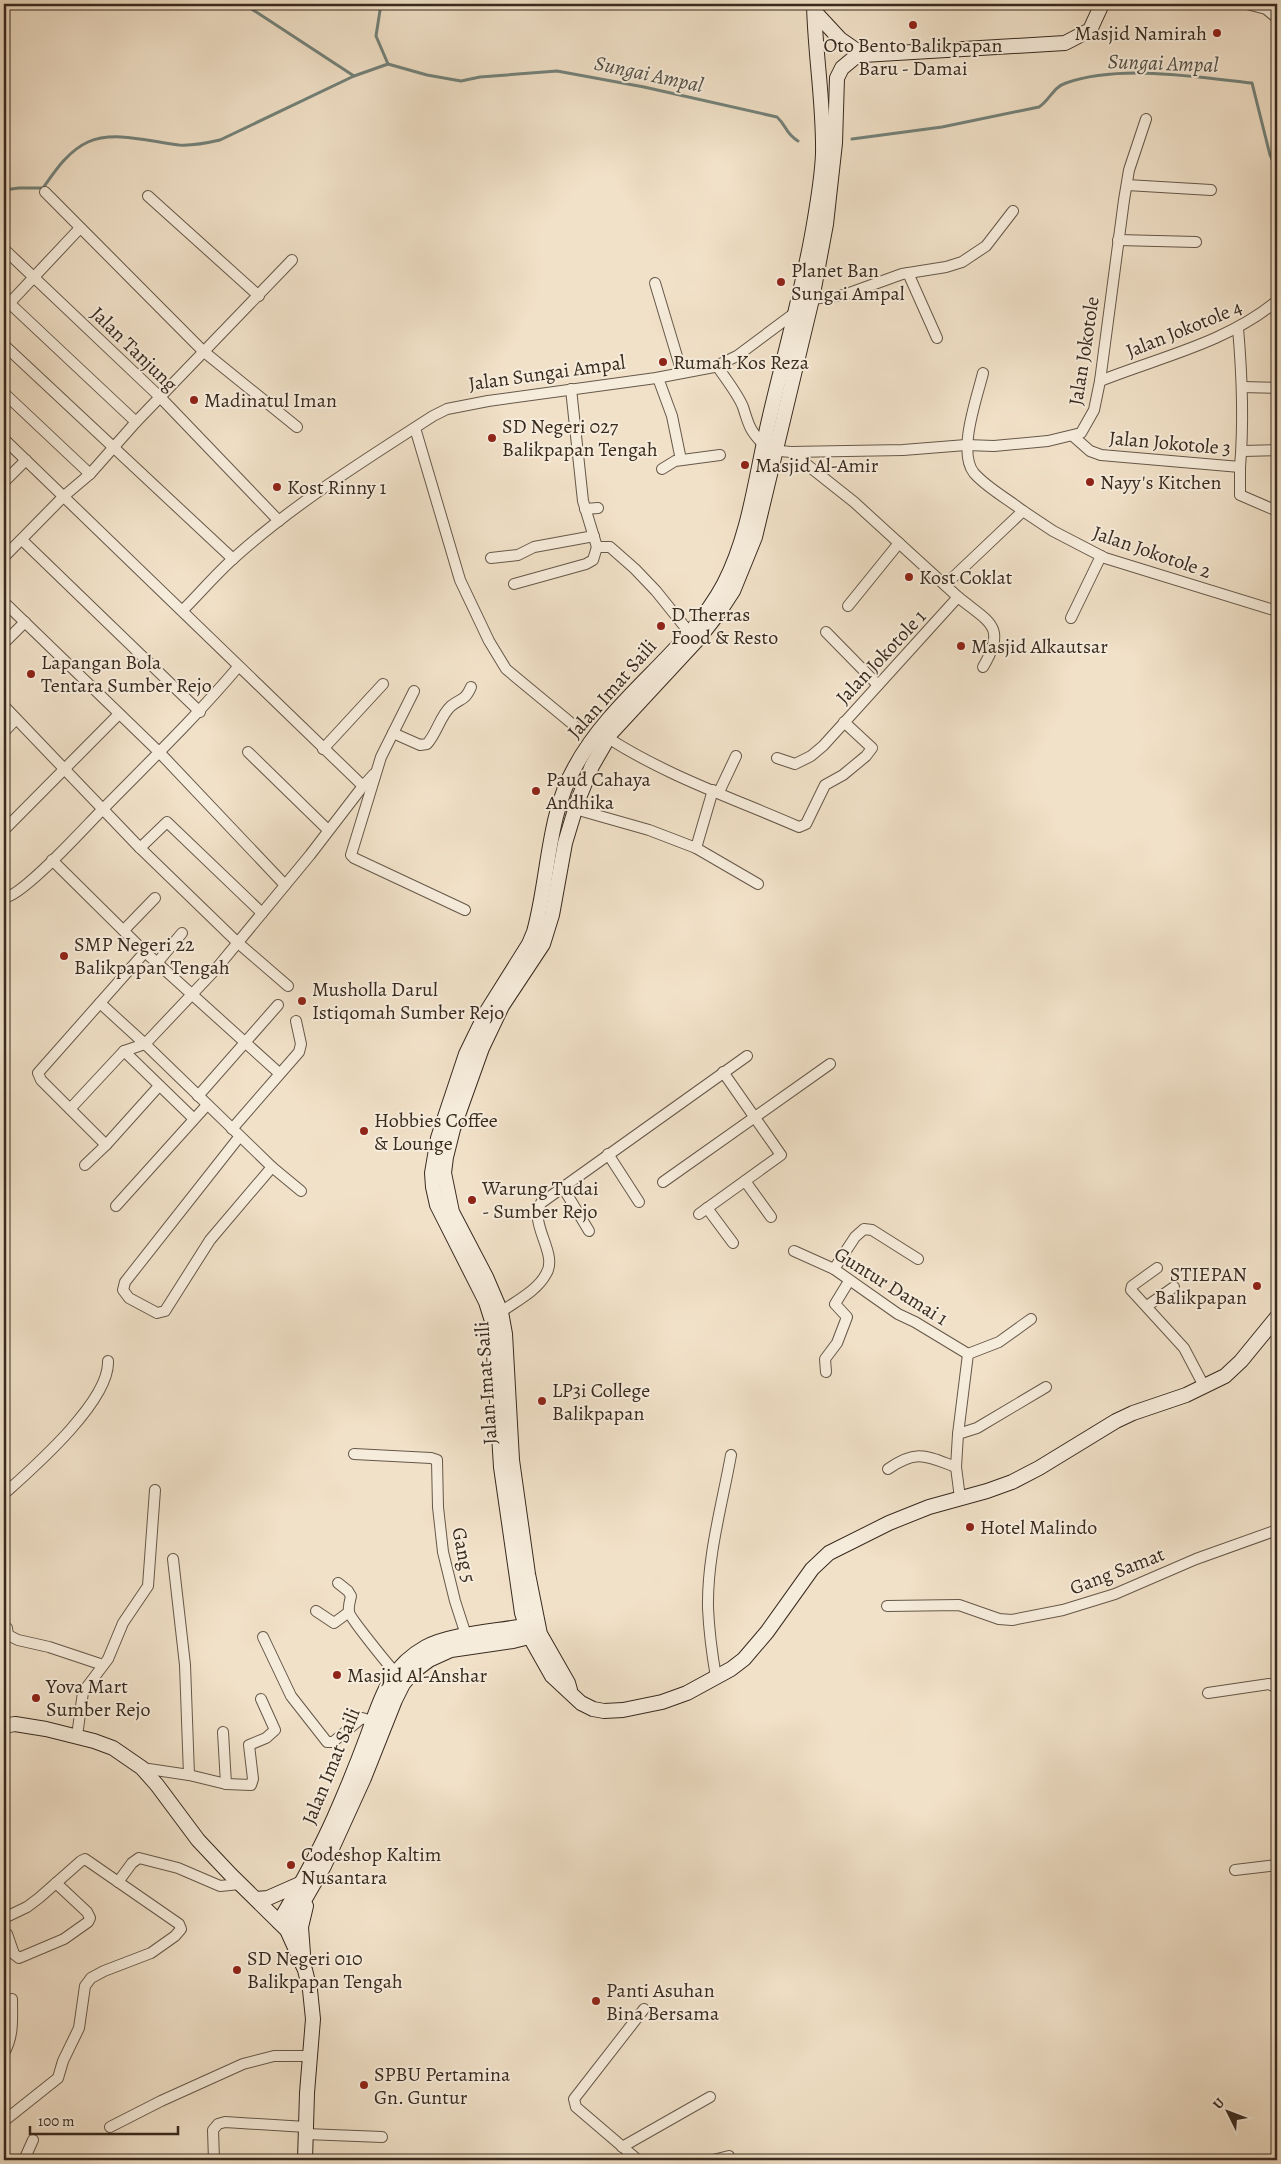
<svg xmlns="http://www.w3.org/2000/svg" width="1281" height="2164" font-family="Alegreya,serif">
<rect width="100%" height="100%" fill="#f1e1c8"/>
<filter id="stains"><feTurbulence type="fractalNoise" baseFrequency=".004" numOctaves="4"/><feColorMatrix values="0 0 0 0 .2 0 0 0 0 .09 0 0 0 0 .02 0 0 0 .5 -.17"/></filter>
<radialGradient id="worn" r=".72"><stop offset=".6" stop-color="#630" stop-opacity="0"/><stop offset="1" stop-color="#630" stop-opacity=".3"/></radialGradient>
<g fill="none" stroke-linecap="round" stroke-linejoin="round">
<g stroke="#73827a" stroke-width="3">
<polyline points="244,4 354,76"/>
<path d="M381 4 376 36 388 64 427 75 461 81 480 77 557 71 644 87 777 117C787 126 785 133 798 141"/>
<path d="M852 139 942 127 1039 107C1050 100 1053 87 1066 83 1120 64 1197 77 1252 83L1270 155 1273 161 1277 162"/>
<path d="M4 190 19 188H43C55 171 68 151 88 142 115 130 151 142 179 145 193 146 207 143 220 140L354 76 388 64"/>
</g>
<g stroke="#665849" stroke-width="12">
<g id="minor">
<polyline points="1247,4 1266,9 1277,18"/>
<polyline points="1127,185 1211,190"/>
<polyline points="45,192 203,351 297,427"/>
<polyline points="148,196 259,296"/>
<polyline points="1118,240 1196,242"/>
<polyline points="4,249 160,397 279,521"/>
<polyline points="908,273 937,338"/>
<polyline points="655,283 682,373"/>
<polyline points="4,298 136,422"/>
<polyline points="807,303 812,299 844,295 902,274 946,267 962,262 986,246 1013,211"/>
<polyline points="4,309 80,228"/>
<polyline points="4,345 233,559"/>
<path d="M717 366C725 378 738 394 743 407 749 425 749 430 764 445"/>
<path d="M983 373C977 398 957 452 974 473 987 488 1008 499 1023 511"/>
<polyline points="658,378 672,416 681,460"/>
<path d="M1100 381C1160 357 1226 343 1277 301"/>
<polyline points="1242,387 1277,388"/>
<polyline points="571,389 583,501 597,547"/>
<polyline points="4,393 90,474"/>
<polyline points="415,428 460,580 489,641 506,669 576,727"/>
<path d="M1073 436 1090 451 1101 455 1240 467C1244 421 1242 374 1238 328"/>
<polyline points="4,439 363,786"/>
<polyline points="769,450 791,452 903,450 966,445 994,446 1048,441 1081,433 1094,410 1100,381 1124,200 1129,170 1146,119"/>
<polyline points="1243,451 1277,450"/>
<polyline points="1240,467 1240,495 1277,511"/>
<polyline points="662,469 675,461 720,455"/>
<polyline points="4,482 26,460"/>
<polyline points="585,509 598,508"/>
<polyline points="22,540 200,712"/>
<polyline points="597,547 610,547 635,569 656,591 689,632"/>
<polyline points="4,557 64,496 90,474 136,422 292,260"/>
<polyline points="491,558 518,555 534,547 594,536"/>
<polyline points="514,584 586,564 593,560 597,547"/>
<polyline points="945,585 1023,511 1053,531 1105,558 1277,611"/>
<path d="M958 597C990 623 1007 626 983 667"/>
<polyline points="4,602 160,753 285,885"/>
<polyline points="848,606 899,543"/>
<path d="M183 610C200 593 216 574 234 558 295 503 365 460 433 416L447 409 488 401 656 378 714 367 737 356 796 312"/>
<polyline points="1071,618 1101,556"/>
<polyline points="826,632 878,685"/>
<polyline points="4,643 25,622"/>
<polyline points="414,691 381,757 351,855 354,858 465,910"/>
<polyline points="4,706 140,848 237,942 288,986"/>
<polyline points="4,732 16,719"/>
<path d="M393 733 420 745 427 744C437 733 440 716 451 706 461 698 465 701 471 687"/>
<path d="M608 738C667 776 735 799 799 827L806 824 825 785 843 775 866 756 872 748 844 722"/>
<polyline points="323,749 383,684"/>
<polyline points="248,752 328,830"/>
<polyline points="777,758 795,764 811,756 823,746 958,597 854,502 791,452"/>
<polyline points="719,792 736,756"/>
<polyline points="575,809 649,830 696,848 713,790"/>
<polyline points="4,830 119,714"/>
<polyline points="140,848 167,822 262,913"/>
<polyline points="696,848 758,884"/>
<polyline points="52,860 145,952 279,1073"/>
<path d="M4 898C24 895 84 828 102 810 148 763 195 718 238 667"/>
<polyline points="124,930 155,898"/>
<polyline points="157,963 182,933"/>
<polyline points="100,1003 145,1044"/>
<polyline points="145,1044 124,1051 70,1109 106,1145 159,1086"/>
<polyline points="124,1051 193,1118"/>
<polyline points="198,1096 278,1005"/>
<polyline points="70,1109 41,1080 38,1073 145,952"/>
<polyline points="232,1129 299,1052 301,1044 296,1021"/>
<polyline points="240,1136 125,1282 123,1290 129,1298 157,1313 165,1311 210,1240 272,1167 145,1044 216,969 310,855 363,786 374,774"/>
<polyline points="608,1154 639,1202"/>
<polyline points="85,1165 106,1145"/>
<polyline points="272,1167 301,1191"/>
<polyline points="745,1181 771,1217"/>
<polyline points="663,1182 830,1064"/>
<polyline points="562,1186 589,1231"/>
<polyline points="116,1206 207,1105"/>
<polyline points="707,1208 733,1243"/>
<polyline points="699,1214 781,1155 723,1072"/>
<polyline points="794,1251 834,1269 898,1314 915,1322 968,1354"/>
<polyline points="1157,1268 1132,1286 1131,1290 1184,1348 1204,1386"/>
<polyline points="834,1269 855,1237 864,1229 872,1230 918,1259"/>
<polyline points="1147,1306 1174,1287"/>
<path d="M501 1312C516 1301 537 1291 546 1274 559 1254 528 1224 541 1203L747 1056"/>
<polyline points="826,1372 825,1359 837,1343 847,1317 835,1304 849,1281"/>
<polyline points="958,1434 977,1428 1046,1387"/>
<polyline points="354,1454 431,1458 437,1460 438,1507 443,1552 455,1601 466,1635"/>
<path d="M888 1469C917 1449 926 1456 956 1467"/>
<path d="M4 1494C33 1468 110 1401 108 1361"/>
<polyline points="960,1498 956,1467 958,1434 968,1354 999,1342 1031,1319"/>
<polyline points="173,1559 185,1665 189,1775"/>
<path d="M338 1583 348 1591 351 1596C350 1601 348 1607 349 1612 350 1618 389 1666 395 1672"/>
<polyline points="887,1606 959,1605 999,1619 1012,1620 1063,1610 1115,1594 1196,1559 1277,1530"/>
<polyline points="316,1611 334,1623 349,1612"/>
<polyline points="4,1626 7,1628 8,1635 18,1640 49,1647 103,1665"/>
<polyline points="263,1637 291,1696 327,1742 333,1742 362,1718 372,1721"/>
<path d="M716 1677C712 1654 709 1631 708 1608 707 1557 722 1505 731 1455"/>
<polyline points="1208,1693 1269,1684 1277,1688"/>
<polyline points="77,1736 83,1692 108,1659 123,1623 148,1586 155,1490"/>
<polyline points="142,1768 189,1775 226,1784 223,1732"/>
<polyline points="226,1784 251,1785 253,1779 249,1745 266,1738 275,1730 261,1699"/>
<polyline points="1235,1870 1277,1865"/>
<polyline points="118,1882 132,1863 139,1858 178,1868 220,1886 240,1884"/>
<polyline points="4,1918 27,1907 39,1898 81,1861 85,1859 179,1924 181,1929 175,1936 151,1953 104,1971 91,1978 85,1986 79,2028 63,2061 58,2078 4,2121"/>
<polyline points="7,1934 14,1954 19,1958 64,1939 88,1922 90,1918 87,1912 56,1883"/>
<path d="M4 2053C14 2036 12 2018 12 1999"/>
<polyline points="110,2127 161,2101 243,2064 274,2056 311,2056"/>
<polyline points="306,2134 382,2137"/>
<polyline points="622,2147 710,2097"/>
<polyline points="24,2160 33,2140"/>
<polyline points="214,2160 213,2130 218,2124 225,2122 306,2127"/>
<polyline points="638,2160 576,2107 574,2099 644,2009"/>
<polyline points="713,2160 729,2156"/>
</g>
</g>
<g stroke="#382a1f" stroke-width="16">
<g id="secondary">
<path d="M814 4C815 54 824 104 823 154 822 178 818 201 814 224 803 290 784 355 769 420 756 474 750 534 724 584 688 652 612 698 575 767 547 816 549 878 534 932L529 944 487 1011 466 1054 438 1138 432 1173 433 1187 437 1205 486 1302 492 1321 501 1467 522 1613 530 1637 552 1676 581 1703 593 1709 604 1711 623 1710 662 1702 687 1693 731 1669 744 1659 767 1632 812 1569 829 1553 889 1523 929 1507 987 1491 1012 1482 1039 1468 1116 1421 1133 1413 1186 1395 1225 1376 1241 1361 1277 1317"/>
<polyline points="815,12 840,39 863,55"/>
<polyline points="570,1690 568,1683 540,1634 528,1574 512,1460 505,1334 501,1312 486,1277 452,1212 444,1173 446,1157 453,1129 482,1048 502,1006 543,944 552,915 565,843 578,800 592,766 611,733 699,638 720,611 733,591 755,537 812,299 826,224 835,143 837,78 842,68 854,58 863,55 1065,43 1090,30 1102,4"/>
<polyline points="4,1726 15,1724 46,1729 94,1741 113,1748 142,1768 157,1785 198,1840 231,1875 287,1930 305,1970 310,1990 313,2019 307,2093 305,2160"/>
<polyline points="256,1899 268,1898 302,1883"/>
<path d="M279 1922C299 1888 318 1854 334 1818 346 1791 357 1764 367 1737 381 1699 388 1668 426 1647 452 1633 503 1631 534 1624"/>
<polyline points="287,1930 324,1866 364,1778 395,1700 403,1684 413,1672 429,1660 451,1650 513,1641 537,1635"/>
<polyline points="303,1954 301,1927 306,1906"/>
</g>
</g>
<use href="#minor" stroke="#f6ecdb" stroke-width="10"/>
<use href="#secondary" stroke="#f6ecdb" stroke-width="14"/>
</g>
<g fill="#8f2418" stroke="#f6ecdb" stroke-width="2">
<circle cx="913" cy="25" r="5"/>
<circle cx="1217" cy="33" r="5"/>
<circle cx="781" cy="282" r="5"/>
<circle cx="663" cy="362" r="5"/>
<circle cx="194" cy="400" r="5"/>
<circle cx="492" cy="438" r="5"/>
<circle cx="745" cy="465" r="5"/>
<circle cx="1090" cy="482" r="5"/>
<circle cx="277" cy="487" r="5"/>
<circle cx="909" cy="577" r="5"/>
<circle cx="661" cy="626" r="5"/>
<circle cx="961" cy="646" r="5"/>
<circle cx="31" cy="674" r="5"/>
<circle cx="536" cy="791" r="5"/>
<circle cx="64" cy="956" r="5"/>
<circle cx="302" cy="1001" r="5"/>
<circle cx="364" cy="1131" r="5"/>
<circle cx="472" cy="1200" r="5"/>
<circle cx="1257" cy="1286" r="5"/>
<circle cx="542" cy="1401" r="5"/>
<circle cx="970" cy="1527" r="5"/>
<circle cx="337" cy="1675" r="5"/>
<circle cx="36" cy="1698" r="5"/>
<circle cx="291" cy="1865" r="5"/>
<circle cx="237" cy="1970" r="5"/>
<circle cx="596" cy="2001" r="5"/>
<circle cx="364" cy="2085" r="5"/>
</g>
<g text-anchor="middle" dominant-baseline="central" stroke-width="4" stroke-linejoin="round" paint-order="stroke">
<g font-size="20" fill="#382a1f" stroke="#f6ecdb" text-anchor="start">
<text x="1207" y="33" text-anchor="end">Masjid Namirah</text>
<text x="913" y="45" text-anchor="middle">Oto Bento Balikpapan<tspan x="913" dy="23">Baru - Damai</tspan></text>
<text x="791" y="270">Planet Ban<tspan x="791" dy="23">Sungai Ampal</tspan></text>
<text x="673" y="362">Rumah Kos Reza</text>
<text x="204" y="400">Madinatul Iman</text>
<text x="502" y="426">SD Negeri 027<tspan x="502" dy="23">Balikpapan Tengah</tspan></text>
<text x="755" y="465">Masjid Al-Amir</text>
<text x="1100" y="482">Nayy's Kitchen</text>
<text x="287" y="487">Kost Rinny 1</text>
<text x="919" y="577">Kost Coklat</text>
<text x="671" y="614">D Therras<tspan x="671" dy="23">Food &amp; Resto</tspan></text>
<text x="971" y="646">Masjid Alkautsar</text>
<text x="41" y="662">Lapangan Bola<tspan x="41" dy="23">Tentara Sumber Rejo</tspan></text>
<text x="546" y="779">Paud Cahaya<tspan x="546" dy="23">Andhika</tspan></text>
<text x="74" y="944">SMP Negeri 22<tspan x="74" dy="23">Balikpapan Tengah</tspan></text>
<text x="312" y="989">Musholla Darul<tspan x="312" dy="23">Istiqomah Sumber Rejo</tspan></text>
<text x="374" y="1120">Hobbies Coffee<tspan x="374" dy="23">&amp; Lounge</tspan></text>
<text x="482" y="1188">Warung Tudai<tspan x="482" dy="23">- Sumber Rejo</tspan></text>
<text x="1247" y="1274" text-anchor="end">STIEPAN<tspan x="1247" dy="23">Balikpapan</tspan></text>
<text x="552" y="1390">LP3i College<tspan x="552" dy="23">Balikpapan</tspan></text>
<text x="980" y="1527">Hotel Malindo</text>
<text x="347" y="1675">Masjid Al-Anshar</text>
<text x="46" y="1686">Yova Mart<tspan x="46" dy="23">Sumber Rejo</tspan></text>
<text x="301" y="1854">Codeshop Kaltim<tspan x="301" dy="23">Nusantara</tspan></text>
<text x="247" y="1958">SD Negeri 010<tspan x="247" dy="23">Balikpapan Tengah</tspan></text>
<text x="606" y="1990">Panti Asuhan<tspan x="606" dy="23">Bina Bersama</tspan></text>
<text x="374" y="2074">SPBU Pertamina<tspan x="374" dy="23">Gn. Guntur</tspan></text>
</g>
<g font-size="20" fill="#382a1f" stroke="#f6ecdb">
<text transform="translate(1184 329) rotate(-22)">Jalan Jokotole 4</text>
<text transform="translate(134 349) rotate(44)">Jalan Tanjung</text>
<text transform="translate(1084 351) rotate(-81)">Jalan Jokotole</text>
<text transform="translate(547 373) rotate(-8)">Jalan Sungai Ampal</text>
<text transform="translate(1170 443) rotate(5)">Jalan Jokotole 3</text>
<text transform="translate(1152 552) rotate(19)">Jalan Jokotole 2</text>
<text transform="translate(881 657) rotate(-47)">Jalan Jokotole 1</text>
<text transform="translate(612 689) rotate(-49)">Jalan Imat Saili</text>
<text transform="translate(891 1286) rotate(32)">Guntur Damai 1</text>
<text transform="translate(486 1383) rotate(-94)">Jalan Imat Saili</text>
<text transform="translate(464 1555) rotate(79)">Gang 5</text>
<text transform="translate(1117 1571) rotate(-21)">Gang Samat</text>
<text transform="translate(331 1766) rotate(-68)">Jalan Imat Saili</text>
</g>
<g font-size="21" font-style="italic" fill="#514f45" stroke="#f6ecdb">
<text transform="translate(1163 63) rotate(2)">Sungai Ampal</text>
<text transform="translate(649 74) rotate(12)">Sungai Ampal</text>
</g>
</g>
<rect width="1281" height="2164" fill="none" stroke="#f1e1c8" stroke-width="20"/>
<rect x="5" y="5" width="1271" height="2154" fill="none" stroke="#382a1f" stroke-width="2.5"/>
<rect x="10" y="10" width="1261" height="2144" fill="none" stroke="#382a1f"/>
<g transform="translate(1228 2112) rotate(312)" stroke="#f6ecdb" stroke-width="4" paint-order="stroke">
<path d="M0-4L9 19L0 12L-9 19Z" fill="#382a1f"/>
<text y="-8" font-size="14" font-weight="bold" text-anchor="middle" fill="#382a1f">U</text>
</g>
<path d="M30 2126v8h148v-8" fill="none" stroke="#382a1f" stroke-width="2.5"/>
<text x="38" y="2126" font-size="15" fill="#382a1f" stroke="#f6ecdb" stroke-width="4" paint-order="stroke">100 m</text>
<rect width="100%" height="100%" filter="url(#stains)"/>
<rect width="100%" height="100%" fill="url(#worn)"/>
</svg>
